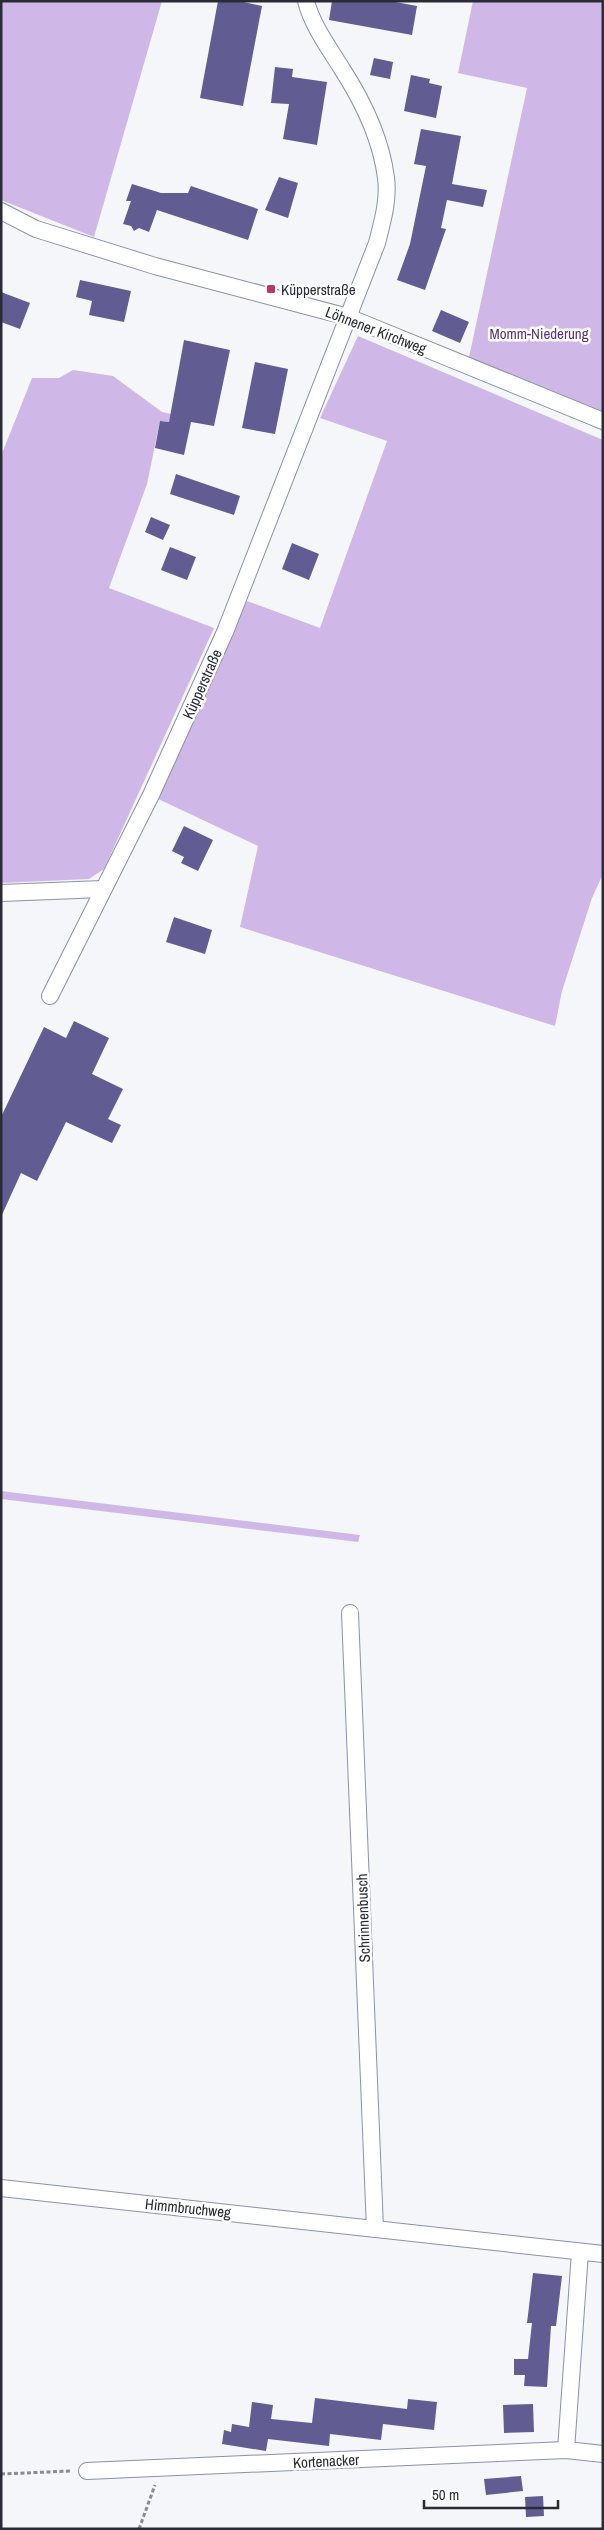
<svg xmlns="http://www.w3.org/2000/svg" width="604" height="2530" font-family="'Archivo Narrow',sans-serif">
<rect width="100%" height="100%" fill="#f4f6fa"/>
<g fill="#cfb8e8">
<polygon points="1,1 162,1 94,237 1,200"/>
<polygon points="473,1 603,1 603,431 466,371 527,88 458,73"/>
<polygon points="358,336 603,440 603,874 592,898 562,991 555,1026 240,927 258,846 156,798 247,601 320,628 387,441 320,418"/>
<polygon points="73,370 113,376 162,412 171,414 169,422 160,421 147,484 109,588 214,628 104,869 89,879 1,883 1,456 32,378 59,378"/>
<polygon points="1,1491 360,1535 358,1542 1,1499"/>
</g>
<g fill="#615c92">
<polygon points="218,1 239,1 262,6 243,106 200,98"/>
<polygon points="332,1 390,1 417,6 412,35 329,20"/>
<polygon points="374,58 393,62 390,79 370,75"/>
<polygon points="275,67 293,69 292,77 327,82 317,145 283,139 289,104 271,103"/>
<polygon points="411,75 430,79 429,83 442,86 436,118 404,111"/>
<polygon points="421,129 461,136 452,184 487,190 483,207 447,200 441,228 446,229 425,290 397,280 410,244 426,166 414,164"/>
<polygon points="279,177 298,183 288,218 265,210"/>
<polygon points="132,184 161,193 188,193 191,186 258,209 248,240 157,210 149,232 139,228 134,231 131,226 123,224 131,201 126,201"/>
<polygon points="80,280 131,291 124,322 89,315 92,301 76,297"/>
<polygon points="1,292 30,303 20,329 1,322"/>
<polygon points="441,310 469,322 460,343 432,331"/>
<polygon points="184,340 230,350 214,426 191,422 184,455 155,448 160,421 169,422"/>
<polygon points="255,362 288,369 275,434 242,428"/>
<polygon points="176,474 240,496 234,515 170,494"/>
<polygon points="151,517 170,525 163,540 145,532"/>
<polygon points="292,543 319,554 309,580 282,569"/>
<polygon points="170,547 196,557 187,580 161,570"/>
<polygon points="184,826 213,840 198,871 181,863 184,857 172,851"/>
<polygon points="174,917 212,930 205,954 166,942"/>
<polygon points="74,1021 109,1038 92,1074 123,1089 108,1119 121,1125 112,1143 66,1122 37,1181 21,1173 1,1217 1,1117 44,1027 66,1038"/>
<polygon points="533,2273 562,2276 556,2326 551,2326 547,2387 524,2386 525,2375 514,2375 514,2359 528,2359 532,2323 527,2323"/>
<polygon points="315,2398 407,2409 408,2399 437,2402 434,2430 383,2424 381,2440 330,2434 329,2446 268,2439 266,2451 222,2444 224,2430 231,2432 232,2424 249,2427 252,2402 273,2405 271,2419 312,2423"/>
<polygon points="533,2404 534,2432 504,2433 503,2405"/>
<polygon points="521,2476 523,2491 486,2495 484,2479"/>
<polygon points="543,2496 544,2516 526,2517 525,2497"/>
</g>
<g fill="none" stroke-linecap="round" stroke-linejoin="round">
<g stroke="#8992a8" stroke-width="18">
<g id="minor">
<polyline points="1,211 36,229 155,266 348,317 603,421"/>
<polyline points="1,893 103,889"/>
<path d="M50 996 151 795 225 632 377 243C382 223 389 200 386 178 381 138 364 103 342 69 329 48 312 25 306 1"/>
<polyline points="350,1613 375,2229"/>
<polyline points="1,2188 603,2254"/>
<polyline points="566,2450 580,2252"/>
<polyline points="87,2471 566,2450 603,2454"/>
</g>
</g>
<g stroke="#888b91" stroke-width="3" stroke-dasharray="4 2.5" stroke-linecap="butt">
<polyline points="1,2474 71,2471"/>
<polyline points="139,2529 155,2485"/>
</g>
<use href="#minor" stroke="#fff" stroke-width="16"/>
</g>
<rect fill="#c23463" stroke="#fff" stroke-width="2" x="266" y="284" width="10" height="10" rx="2.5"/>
<g text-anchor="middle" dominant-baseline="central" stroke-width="5" stroke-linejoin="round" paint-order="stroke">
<g font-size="15" fill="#292c35" stroke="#fff" text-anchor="start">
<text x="281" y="289">Küpperstraße</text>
</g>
<g font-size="15" fill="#292c35" stroke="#fff">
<text transform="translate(376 330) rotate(21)">Löhnener Kirchweg</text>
<text transform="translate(202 684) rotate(-66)">Küpperstraße</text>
<text transform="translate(363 1918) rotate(-92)">Schrinnenbusch</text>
<text transform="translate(188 2208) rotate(6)">Himmbruchweg</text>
<text transform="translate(326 2461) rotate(-3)">Kortenacker</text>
</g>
<g font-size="15" fill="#593578" stroke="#fff">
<text x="539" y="333">Momm-Niederung</text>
</g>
</g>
<rect width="604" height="2530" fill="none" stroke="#292c35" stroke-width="5"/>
<path d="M424 2500v8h134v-8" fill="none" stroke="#292c35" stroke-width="2.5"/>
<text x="432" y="2500" font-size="15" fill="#292c35" stroke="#ffffff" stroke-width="4" paint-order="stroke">50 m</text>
</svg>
